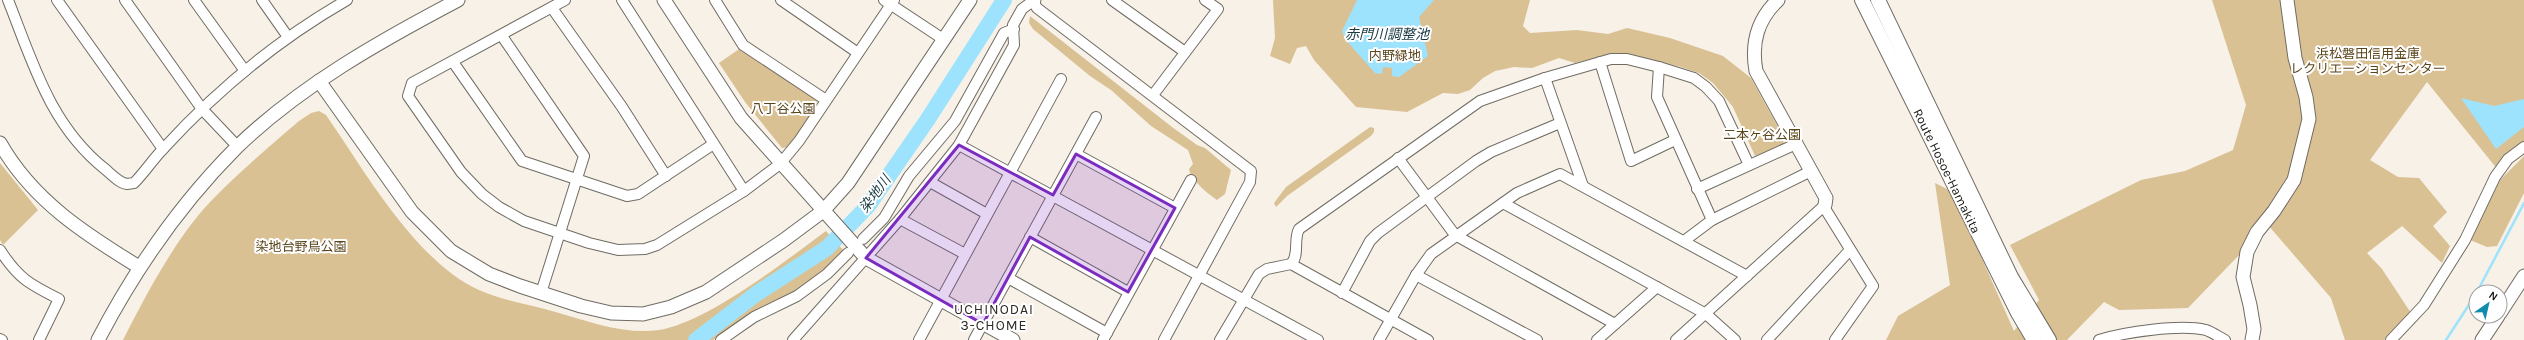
<svg xmlns="http://www.w3.org/2000/svg" width="2524" height="340" font-family="Karla,'Noto Sans JP',sans-serif">
<rect width="100%" height="100%" fill="#f7f1e8"/>
<g fill="#dac194">
<polygon points="1273,0 1530,0 1523,26 1530,33 1577,30 1608,34 1627,28 1670,38 1723,56 1751,78 1784,138 1783,145 1755,156 1733,107 1713,83 1699,73 1681,67 1625,53 1609,54 1575,63 1559,58 1532,68 1514,67 1495,71 1483,78 1470,90 1458,94 1443,93 1407,112 1356,107 1314,60 1306,46 1297,48 1290,64 1270,56 1275,38"/>
<polygon points="2212,0 2524,0 2524,143 2498,170 2427,82 2370,160 2398,177 2419,178 2447,212 2433,226 2450,246 2442,263 2402,226 2367,253 2382,269 2411,313 2384,340 2345,340 2331,298 2268,225 2188,308 2119,310 2104,302 2067,340 1886,340 1898,316 1950,285 1935,183 1949,190 1979,252 2014,331 2039,300 2010,245 2141,180 2185,171 2233,150 2246,105"/>
<path d="M1030 16 1172 127 1197 145 1205 148 1231 170 1225 194 1217 200C1208 194 1190 179 1189 169L1193 164 1188 150 1151 126 1111 90 1090 76 1033 29 1029 23Z"/>
<polygon points="742,47 816,98 817,106 789,147 782,148 745,102 719,63"/>
<path d="M319 111 326 115C365 171 415 261 479 290 503 301 533 305 559 313 590 322 626 335 659 330 708 322 785 261 826 231L844 251 821 273 795 292 754 312 713 340H123C147 293 176 237 213 199 240 171 270 146 299 121L311 113Z"/>
<polygon points="1370,127 1374,128 1374,132 1371,136 1287,196 1276,207 1274,203 1286,187"/>
<polygon points="2524,156 2524,193 2497,246 2487,247 2470,240 2500,180"/>
<polygon points="0,163 38,210 3,245 0,240"/>
</g>
<g fill="#9ee3fd">
<polygon points="1357,0 1434,0 1419,17 1428,56 1399,77 1392,76 1392,68 1383,67 1382,74 1375,73 1345,39 1342,31"/>
<polygon points="2461,98 2494,106 2524,99 2524,127 2496,149"/>
</g>
<g fill="none" stroke-linecap="round" stroke-linejoin="round">
<g stroke="#9ee3fd" stroke-width="2.5">
<polyline points="2477,292 2524,203"/>
<polyline points="2446,340 2476,294"/>
</g>
<polyline stroke="#9ee3fd" stroke-width="16" points="696,340 756,294 827,248 868,206 928,119 1004,0"/>
<g stroke="#706c63" stroke-width="12">
<g id="minor">
<path d="M8 0C33 63 50 125 105 169 111 174 119 183 127 184L134 183C145 172 153 159 164 148 217 90 279 39 347 0"/>
<polyline points="57,0 163,149"/>
<polyline points="125,0 202,109 238,147"/>
<polyline points="194,0 245,71"/>
<polyline points="262,0 288,37"/>
<polyline points="565,0 412,83 408,96 461,172 482,194 499,207 524,221 589,243 618,250 645,249 657,245 744,191 780,164 799,141 894,0"/>
<polyline points="622,0 744,191"/>
<polyline points="715,0 743,45 826,100"/>
<polyline points="781,0 858,53"/>
<polyline points="884,0 943,39"/>
<polyline points="1112,0 1185,52"/>
<polyline points="552,8 622,107 666,176"/>
<polyline points="502,36 584,156 541,293"/>
<polyline points="453,62 522,161 627,196 638,194 712,145"/>
<polyline points="1600,62 1631,161 1675,140"/>
<polyline points="1659,67 1657,97 1712,220"/>
<polyline points="1545,78 1583,186"/>
<polyline points="1153,95 1218,9 1205,0"/>
<polyline points="959,145 1318,340"/>
<polyline points="1076,154 1175,208"/>
<polyline points="1398,158 1455,235 1615,324"/>
<polyline points="930,182 987,214"/>
<polyline points="1697,189 1796,144"/>
<polyline points="1503,203 1706,314 1735,340"/>
<polyline points="1824,207 1873,286 1835,340"/>
<polyline points="900,219 965,254"/>
<polyline points="1030,237 1128,292"/>
<polyline points="863,239 884,218 909,176 955,121 1004,33 1014,29"/>
<polyline points="1684,241 1712,220 1811,171"/>
<path d="M0 250C18 278 29 284 59 299L39 340"/>
<path d="M1291 264C1300 255 1293 240 1299 229L1480 101 1545 78 1611 59H1627L1659 67 1694 78 1706 87 1719 101 1749 165"/>
<polyline points="1416,275 1537,340"/>
<polyline points="1008,278 1107,333"/>
<polyline points="1342,293 1370,241 1378,233 1476,161 1491,152 1560,123"/>
<polyline points="0,339 2,340"/>
<polyline points="721,340 754,317 797,296 827,274 848,253"/>
<polyline points="793,340 900,219 959,145 1014,45 1013,25 1022,9 1033,1 1037,8 1251,171 1250,182 1164,340"/>
<polyline points="919,340 1061,79"/>
<polyline points="974,340 1096,117"/>
<polyline points="1103,340 1191,180"/>
<polyline points="1220,340 1259,274 1267,269 1291,264 1428,340"/>
<polyline points="1379,340 1416,275 1431,254 1517,193 1560,174 1747,276"/>
<polyline points="1597,340 1657,287"/>
<polyline points="1676,340 1825,205"/>
<polyline points="1767,340 1850,250"/>
<path d="M2099 340C2125 332 2180 324 2206 330 2212 332 2219 337 2225 340"/>
<polyline points="2391,340 2424,305 2465,240 2495,177 2508,159 2524,147"/>
</g>
</g>
<g stroke="#706c63" stroke-width="15">
<g id="tertiary">
<polyline points="664,0 741,118 866,258 1013,340"/>
<path d="M1778 0C1757 20 1751 43 1756 71L1826 198 1825 205"/>
<polyline points="1033,1 1034,0"/>
<polyline points="319,81 412,212 451,251 489,274 520,286 581,306 611,313 643,314 671,307 706,292 784,240 823,211 848,183 970,0"/>
<path d="M0 143C32 200 85 234 139 267"/>
<polyline points="2500,313 2524,276"/>
<path d="M98 340C135 269 180 204 237 147 300 86 380 41 458 0"/>
<polyline points="2252,340 2254,329 2250,305 2243,277 2247,252 2257,232 2274,211 2294,180 2309,119 2306,97 2295,58 2287,0"/>
<polyline points="2482,340 2498,316"/>
</g>
</g>
<g stroke="#706c63" stroke-width="16">
<g id="secondary">
<polyline points="1862,0 2018,313 2034,340"/>
<polyline points="1878,0 2011,277 2049,340"/>
</g>
</g>
<use href="#minor" stroke="#fff" stroke-width="10"/>
<use href="#tertiary" stroke="#fff" stroke-width="13"/>
<use href="#secondary" stroke="#fff" stroke-width="14"/>
</g>
<path fill="#7b2cbf" fill-opacity="0.2" stroke="#7b2cbf" stroke-width="3" stroke-linejoin="round" d="M959 145 1053 195 1076 154 1175 208 1128 292 1030 237 983 324 866 258Z"/>
<g text-anchor="middle" dominant-baseline="central" stroke-width="4" stroke-linejoin="round" paint-order="stroke">
<g font-size="13" fill="#5a451b" stroke="#fff">
<text x="2368" y="53">浜松磐田信用金庫<tspan x="2368" dy="15">レクリエーションセンター</tspan></text>
<text x="1395" y="55">内野緑地</text>
<text x="783" y="108">八丁谷公園</text>
<text x="1762" y="134">二本ヶ谷公園</text>
<text x="301" y="246">染地台野鳥公園</text>
</g>
<g font-size="13" fill="#151410" stroke="#fff">
<text transform="translate(1947 171) rotate(64)">Route Hosoe-Hamakita</text>
</g>
<g font-size="14" font-style="italic" fill="#183944" stroke="#fff">
<text x="1387" y="34">赤門川調整池</text>
<text transform="translate(875 194) rotate(-53)">染地川</text>
</g>
<g font-size="14" letter-spacing="1" fill="#2d2821" stroke="#fff">
<text x="994" y="309">UCHINODAI<tspan x="994" dy="16">3-CHOME</tspan></text>
</g>
</g>
<g transform="translate(2488 304) rotate(34)"><circle r="19" fill="#ffffff" stroke="#a1a19f"/>
<path d="M0-3L7 15L0 10L-7 15Z" fill="#0f8cad"/>
<text y="-6" font-size="11" font-weight="bold" text-anchor="middle" fill="#151410">N</text>
</g>
</svg>
